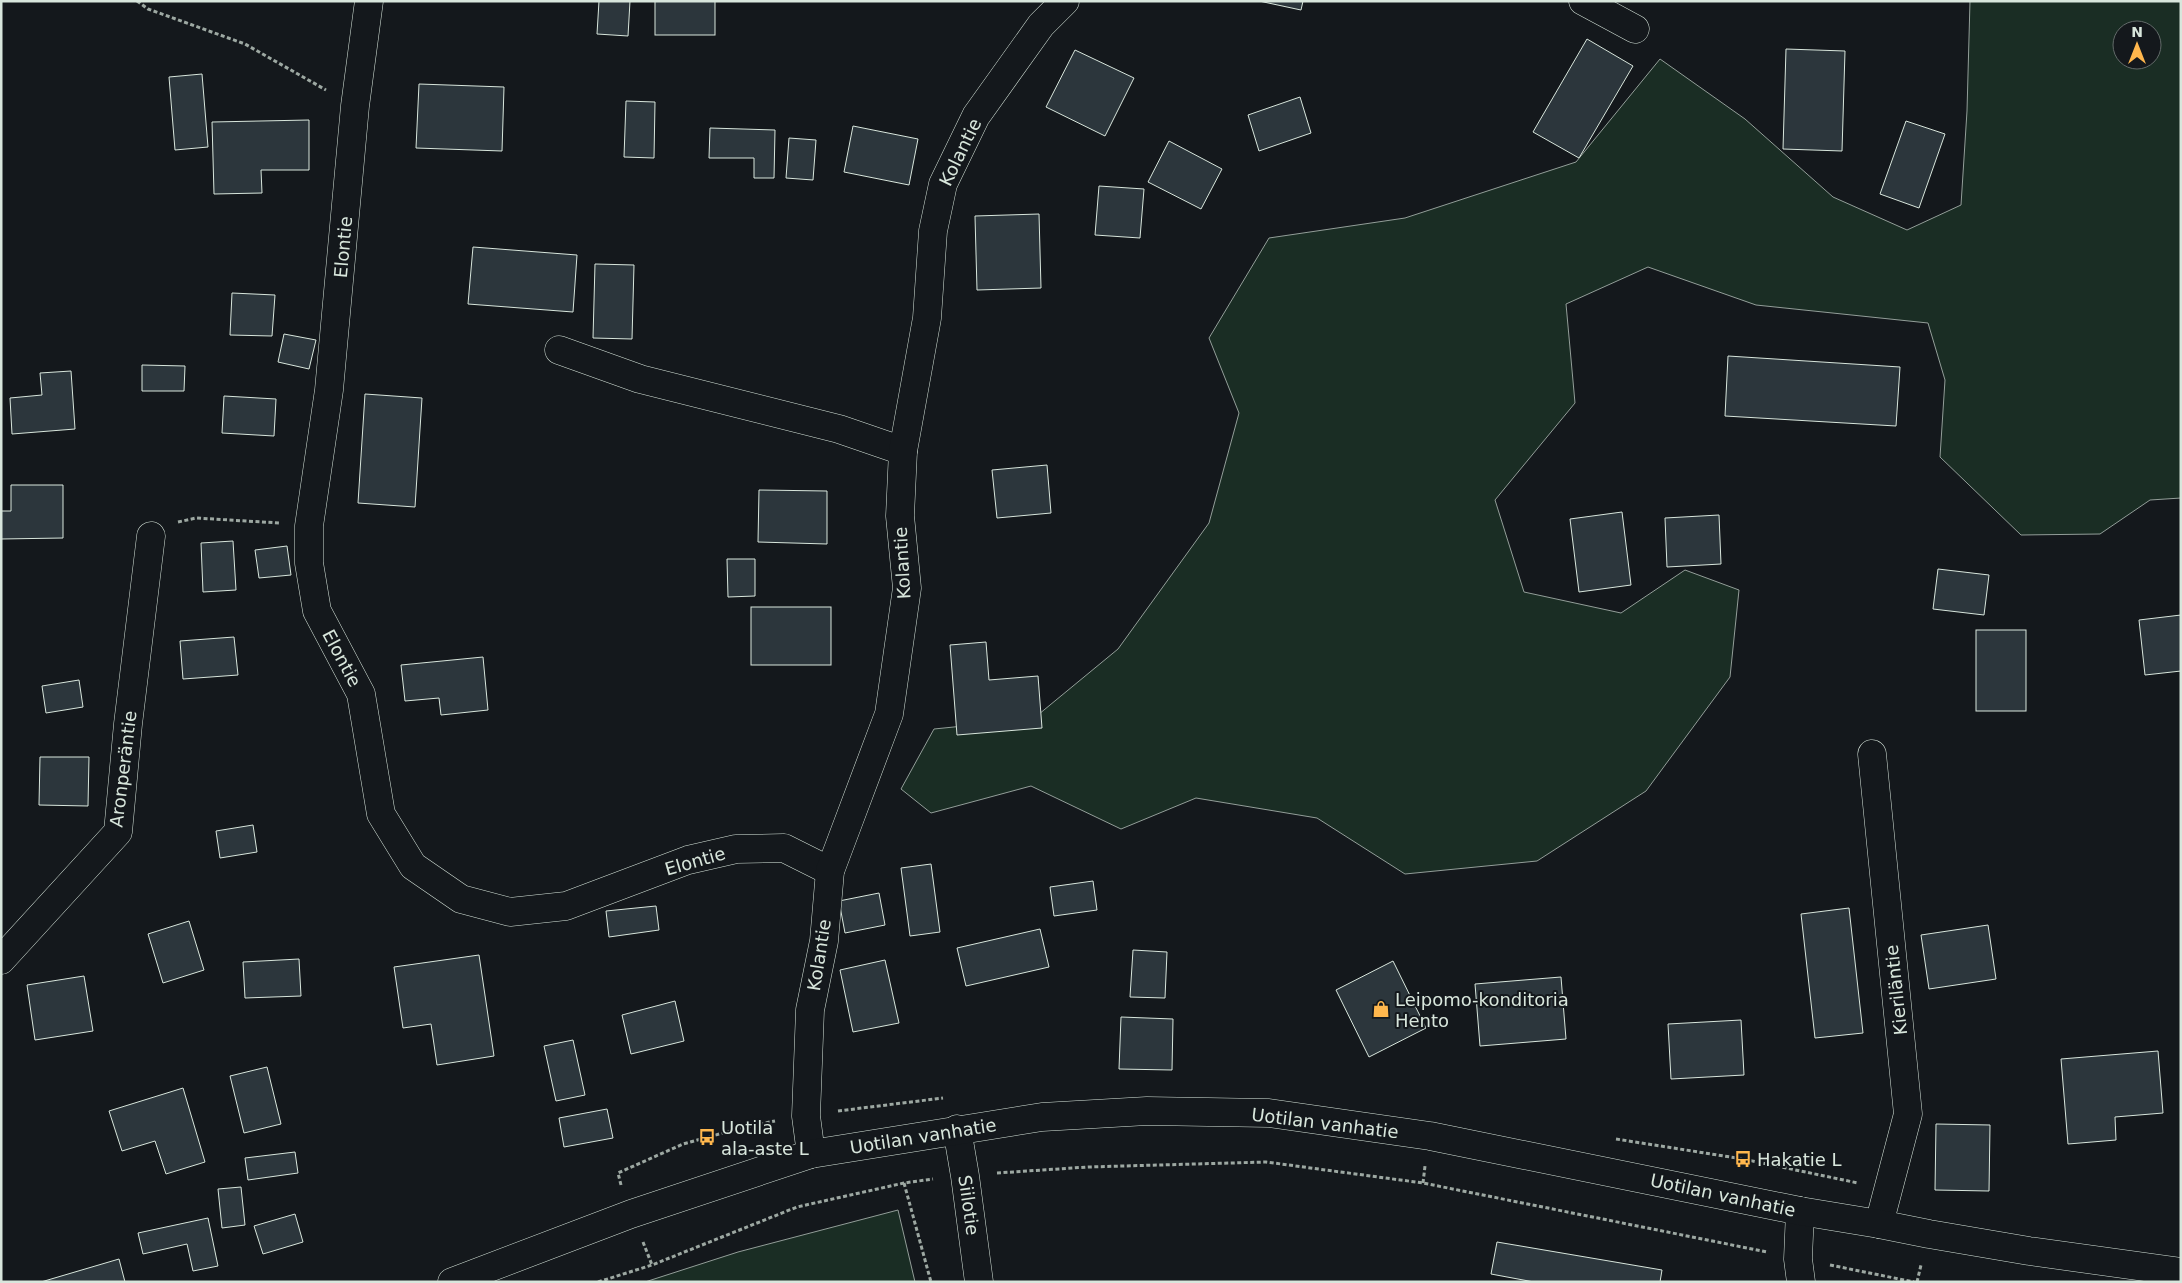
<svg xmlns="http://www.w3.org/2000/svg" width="2182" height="1283" font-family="'DejaVu Sans',sans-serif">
<rect width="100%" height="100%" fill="#14181c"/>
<g fill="#1a2d24" stroke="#939e99" fill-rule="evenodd">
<path d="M1970 1H2181V498L2150 500 2100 534 2021 535 1940 457 1945 380 1928 323 1756 305 1648 267 1566 304 1575 403 1495 500 1524 592 1621 613 1685 570 1739 590 1730 677 1646 791 1537 861 1405 874 1317 818 1196 798 1121 829 1031 786 931 813 901 789 934 729 1033 719 1118 649 1209 523 1239 413 1209 338 1269 238 1405 218 1576 162 1660 59 1745 119 1833 197 1907 230 1961 205 1967 111ZM2122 30H2152V60H2122Z"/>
<polygon points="898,1210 915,1282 645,1282 738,1252"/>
</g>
<g fill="#2c363c" stroke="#d8e6dc">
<polygon points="599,1 630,1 628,36 597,34"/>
<rect x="655" y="1" width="60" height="34"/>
<polygon points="1259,1 1303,1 1301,10"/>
<polygon points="1587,39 1633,66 1579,158 1533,132"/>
<polygon points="1786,49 1845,51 1842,151 1783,149"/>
<polygon points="1075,50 1134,78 1105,136 1046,107"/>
<polygon points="202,74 208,147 175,150 169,77"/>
<polygon points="419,84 504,87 502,151 416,148"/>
<polygon points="1300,97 1311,133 1259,151 1248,115"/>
<polygon points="626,101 655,102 654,158 624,157"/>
<polygon points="309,120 309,170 261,170 262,193 214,194 212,122"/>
<polygon points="1906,121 1945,134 1919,208 1880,194"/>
<polygon points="853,126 918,139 909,185 844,172"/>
<polygon points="710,128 775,130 774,178 754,178 754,158 709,158"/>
<polygon points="789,138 816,140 813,180 786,178"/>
<polygon points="1169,141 1222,169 1201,209 1148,182"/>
<polygon points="1099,186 1144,189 1140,238 1095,235"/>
<polygon points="1039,214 1041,288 977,290 975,216"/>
<polygon points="473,247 577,255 573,312 468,304"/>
<polygon points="595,264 634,265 632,339 593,338"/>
<polygon points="232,293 275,295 272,336 230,335"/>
<polygon points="284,334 316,340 309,369 278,362"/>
<polygon points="1728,356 1900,367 1896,426 1725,416"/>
<polygon points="142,365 185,366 184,391 142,391"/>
<polygon points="71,371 75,429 12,434 10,398 42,395 40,373"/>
<polygon points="365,394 422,398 415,507 358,503"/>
<polygon points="224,396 276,399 274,436 222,433"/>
<polygon points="1047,465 1051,513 997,518 992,470"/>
<polygon points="11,485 63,485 63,538 1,539 1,511 11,511"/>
<polygon points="759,490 827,491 827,544 758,542"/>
<polygon points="1622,512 1631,585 1579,592 1570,519"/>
<polygon points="1719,515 1721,564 1667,567 1665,518"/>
<polygon points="233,541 236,590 203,592 201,543"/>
<polygon points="287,546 291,575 259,578 255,550"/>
<polygon points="727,559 755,559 755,596 728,597"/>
<polygon points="1938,569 1989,575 1984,615 1933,609"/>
<rect x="751" y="607" width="80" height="58"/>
<polygon points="2181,615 2181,671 2145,675 2139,620"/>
<rect x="1976" y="630" width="50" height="81"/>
<polygon points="234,637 238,675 183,679 180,641"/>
<polygon points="986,642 989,680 1038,676 1042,728 957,735 950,645"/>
<polygon points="483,657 488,710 441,715 439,698 405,701 401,665"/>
<polygon points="79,680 83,707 46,713 42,686"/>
<polygon points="40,757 89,757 88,806 39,805"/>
<polygon points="253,825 257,852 220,858 216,831"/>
<polygon points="931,864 940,932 910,936 901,868"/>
<polygon points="1093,881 1097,910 1054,916 1050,887"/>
<polygon points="879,893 885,925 845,933 839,901"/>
<polygon points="656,906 659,930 609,937 606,911"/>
<polygon points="1849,908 1863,1033 1815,1038 1801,914"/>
<polygon points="189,921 204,970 163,983 148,934"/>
<polygon points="1988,925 1996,979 1929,989 1921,935"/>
<polygon points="1040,929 1049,967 966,986 957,948"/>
<polygon points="1133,950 1167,952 1165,998 1130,997"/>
<polygon points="479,955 494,1056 437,1065 431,1024 403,1028 394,967"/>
<polygon points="299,959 301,996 245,998 243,962"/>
<polygon points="885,960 899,1023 853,1032 840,970"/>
<polygon points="1393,961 1426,1028 1369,1057 1336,990"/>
<polygon points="84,976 93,1031 35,1040 27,985"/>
<polygon points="1561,977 1566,1039 1480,1046 1475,984"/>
<polygon points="675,1001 684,1041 631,1054 622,1015"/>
<polygon points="1121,1017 1173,1019 1172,1070 1119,1069"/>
<polygon points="1741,1020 1744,1075 1671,1079 1668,1024"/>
<polygon points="573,1040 585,1095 556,1101 544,1046"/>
<polygon points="2158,1051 2163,1113 2115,1117 2116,1140 2068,1144 2061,1059"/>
<polygon points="267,1067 281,1124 244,1133 230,1076"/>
<polygon points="183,1088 205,1162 166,1174 155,1141 122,1151 109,1111"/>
<polygon points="607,1109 613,1138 564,1147 559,1118"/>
<polygon points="1936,1124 1990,1125 1989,1191 1935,1190"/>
<polygon points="295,1152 298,1173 248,1180 245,1158"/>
<polygon points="241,1187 245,1225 222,1228 218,1189"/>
<polygon points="295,1214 303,1242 263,1254 254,1226"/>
<polygon points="208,1218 218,1266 193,1271 187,1244 143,1254 138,1233"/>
<polygon points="1497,1242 1662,1270 1660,1282 1534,1282 1491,1274"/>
<polygon points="119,1259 125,1282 41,1282"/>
</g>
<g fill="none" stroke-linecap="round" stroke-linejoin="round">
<g stroke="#d8e6dc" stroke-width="29">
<g id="minor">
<polyline points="369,1 355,106 329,390 309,526 309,563 317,611 361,694 381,814 413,866 461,899 510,912 566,906 688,860 736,849 784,848 830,871"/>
<polyline points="1583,1 1635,29"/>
<polyline points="559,350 640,379 839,429 903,451"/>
<polyline points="1872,754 1908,1114 1879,1224"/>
<polyline points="1,960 118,832 128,724 151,536"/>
<polyline points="957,1129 965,1176 979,1282"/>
<polyline points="811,1154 806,1116 810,1010 824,941 830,871 889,714 907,588 900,516 903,451 927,318 933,231 943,184 976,116 1041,25 1065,1"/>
<polyline points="1800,1211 1798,1259 1801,1282"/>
</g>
</g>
<g stroke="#d8e6dc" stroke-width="29">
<polyline id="major" points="452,1282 631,1214 811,1154 1042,1117 1147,1111 1269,1113 1430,1136 1800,1211 1879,1224 1929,1234 2029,1251 2181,1272"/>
</g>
<g stroke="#9da8a2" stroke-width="3" stroke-dasharray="4 2.5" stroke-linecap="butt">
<polyline points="137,1 148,9 245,44 326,90"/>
<polyline points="178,522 196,518 279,523"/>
<polyline points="838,1111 943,1098"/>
<polyline points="1616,1139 1743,1159 1858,1183"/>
<polyline points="997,1173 1088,1167 1266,1162 1423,1183 1767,1252"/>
<polyline points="904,1183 931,1282"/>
<polyline points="1423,1183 1425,1166"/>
<polyline points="621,1185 618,1173 683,1144 741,1128 775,1121"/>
<polyline points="643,1242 652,1265"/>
<polyline points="1830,1265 1914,1282"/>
<polyline points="598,1282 652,1265 797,1207 904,1183 933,1179"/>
<polyline points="1917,1282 1921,1265"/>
</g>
<use href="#minor" stroke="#14181c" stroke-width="28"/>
<use href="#major" stroke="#14181c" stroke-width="28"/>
</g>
<defs>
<g id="shop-bare" transform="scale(1.35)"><path d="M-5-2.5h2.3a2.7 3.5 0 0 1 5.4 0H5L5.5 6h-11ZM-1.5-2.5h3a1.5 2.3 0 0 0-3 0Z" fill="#ffb74d" stroke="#14181c" stroke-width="2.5" paint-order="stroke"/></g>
<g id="bus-bare" transform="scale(1.35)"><path d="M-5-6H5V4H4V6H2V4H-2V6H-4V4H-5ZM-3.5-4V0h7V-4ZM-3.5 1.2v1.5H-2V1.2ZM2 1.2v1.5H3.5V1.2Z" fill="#ffb74d" stroke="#14181c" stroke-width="2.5" paint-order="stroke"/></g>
</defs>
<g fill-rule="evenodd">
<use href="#shop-bare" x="1381" y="1009"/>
<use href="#bus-bare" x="707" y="1137"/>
<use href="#bus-bare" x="1743" y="1159"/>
</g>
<g text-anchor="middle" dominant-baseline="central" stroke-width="4" stroke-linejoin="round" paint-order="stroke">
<g font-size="18" fill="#d8e6dc" stroke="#14181c">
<text transform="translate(960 152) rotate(-64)">Kolantie</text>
<text transform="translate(343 247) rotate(-85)">Elontie</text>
<text transform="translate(902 563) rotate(-93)">Kolantie</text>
<text transform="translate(342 658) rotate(62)">Elontie</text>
<text transform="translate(123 769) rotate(-83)">Aronperäntie</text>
<text transform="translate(695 861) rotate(-16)">Elontie</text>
<text transform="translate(819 955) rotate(-81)">Kolantie</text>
<text transform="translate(1896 990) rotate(-96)">Kieriläntie</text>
<text transform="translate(1325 1123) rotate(7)">Uotilan vanhatie</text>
<text transform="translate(923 1136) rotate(-9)">Uotilan vanhatie</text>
<text transform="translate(1723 1195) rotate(12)">Uotilan vanhatie</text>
<text transform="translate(969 1205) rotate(82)">Siilotie</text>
</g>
<g font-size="18" fill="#d8e6dc" stroke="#14181c" text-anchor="start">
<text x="1395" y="999">Leipomo-konditoria<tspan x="1395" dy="21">Hento</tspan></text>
<text x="721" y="1127">Uotila<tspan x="721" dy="21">ala-aste L</tspan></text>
<text x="1757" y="1159">Hakatie L</text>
</g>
</g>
<rect width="2182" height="1283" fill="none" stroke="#d8e6dc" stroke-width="5"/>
<g transform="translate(2137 45)"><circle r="24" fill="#14181c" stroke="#626a69"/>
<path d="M0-4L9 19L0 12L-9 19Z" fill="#ffb74d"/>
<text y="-8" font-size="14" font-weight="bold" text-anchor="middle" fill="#d8e6dc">N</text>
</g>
</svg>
